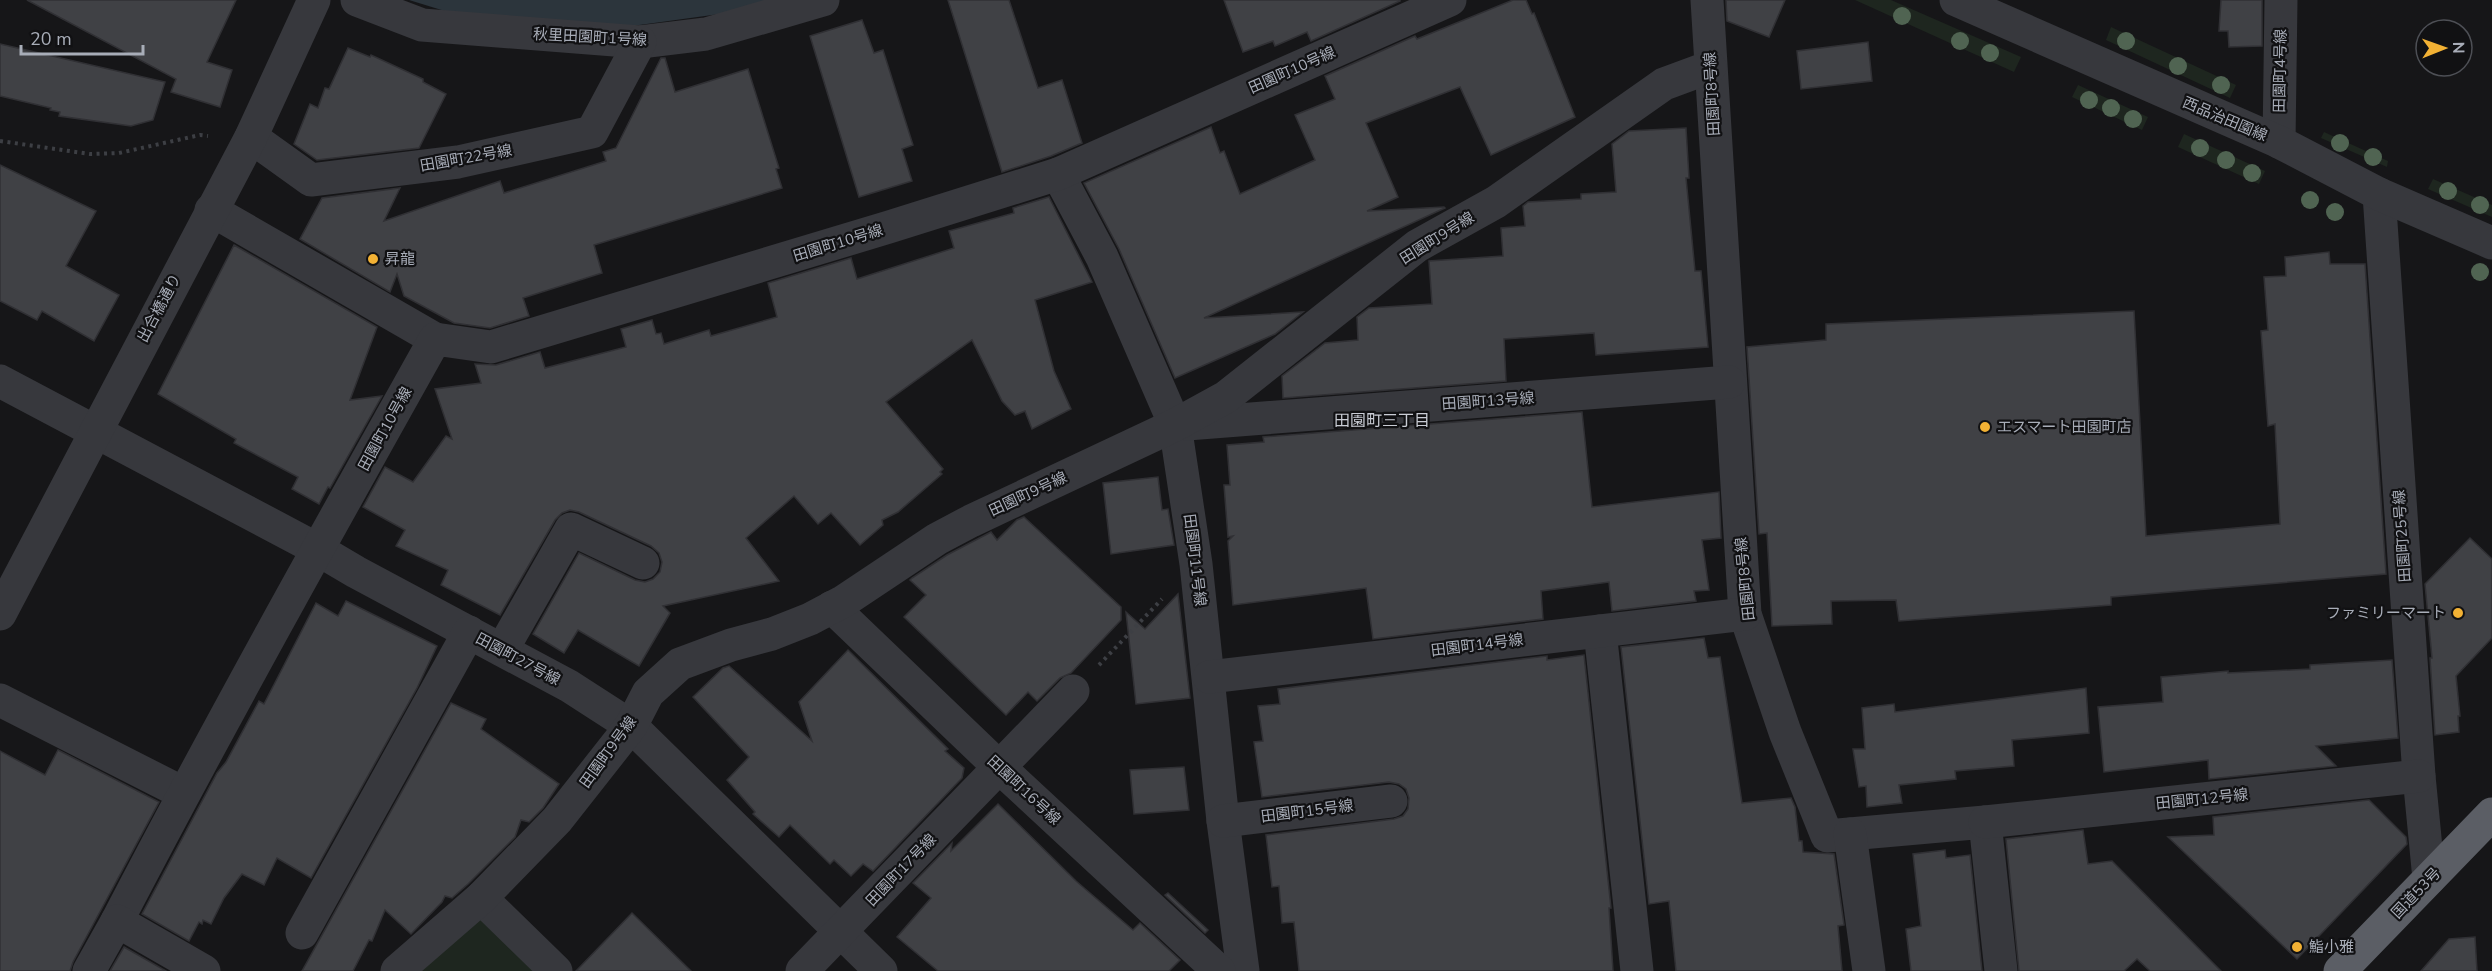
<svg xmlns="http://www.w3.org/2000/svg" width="2492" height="971" font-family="'Nunito Sans','Noto Sans JP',sans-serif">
<rect width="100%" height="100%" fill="#161618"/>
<g fill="#1e261f">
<polygon points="1855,0 1891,0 2021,57 2014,72"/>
<polygon points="2111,27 2236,85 2230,98 2106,40"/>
<polygon points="2078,85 2148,117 2142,130 2072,97"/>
<polygon points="2324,132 2388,161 2387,167 2321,138"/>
<polygon points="2184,134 2265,171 2259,184 2178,147"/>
<polygon points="2433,179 2492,205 2492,217 2428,189"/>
<polygon points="478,914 536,971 411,971"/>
</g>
<polygon fill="#2c353c" points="409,0 774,0 734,12 632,26 461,16"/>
<g fill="#404145" stroke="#303034" stroke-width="1.5">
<polygon points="27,0 236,0 207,62 232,70 220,107 171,92 176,79"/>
<polygon points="948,0 1009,0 1038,88 1062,80 1082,143 1051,156 1002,172"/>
<polygon points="1224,0 1400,0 1400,1 1311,41 1307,32 1275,46 1273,41 1243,52"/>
<polygon points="1513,0 1526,0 1532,14 1534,13 1575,117 1491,155 1460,87 1366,123 1398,197 1367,211 1444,207 1445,208 1204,318 1303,312 1275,334 1175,378 1119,249 1084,183 1211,127 1220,153 1224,151 1240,194 1315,160 1295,115 1335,99 1325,76 1415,36 1417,39"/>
<polygon points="1726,0 1785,0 1769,37 1727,21"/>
<polygon points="2221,0 2262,0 2262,46 2229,47 2228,31 2219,31"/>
<polygon points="862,20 874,53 883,50 913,145 902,149 912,181 859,197 810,36"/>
<polygon points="1868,42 1872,81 1801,89 1797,51"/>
<polygon points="0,44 165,82 153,120 131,126 59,116 60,112 50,110 51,108 0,96"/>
<polygon points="348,48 370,57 371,55 423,79 423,82 446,94 419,148 317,160 294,144 310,104 318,108 325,88 329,89"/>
<polygon points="661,58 665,58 675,92 748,69 779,168 776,169 782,188 594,245 602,273 523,298 529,316 490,328 454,323 404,296 397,274 390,292 300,239 322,198 400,188 384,221 500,181 504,193 606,161 603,152 616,148"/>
<polygon points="1686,128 1689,178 1686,178 1695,271 1701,271 1708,347 1596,355 1594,333 1504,339 1506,381 1283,398 1282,376 1325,343 1358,340 1357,317 1369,308 1432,304 1429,261 1503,256 1501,228 1525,226 1523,206 1528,202 1581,199 1581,194 1616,192 1612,144 1629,131"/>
<polygon points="0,165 96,211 66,266 119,295 94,341 42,311 37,320 0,301"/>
<polygon points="1049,197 1092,282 1035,300 1054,371 1071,409 1032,429 1025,411 1015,415 1002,401 972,340 886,402 943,469 940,472 942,474 898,512 882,520 883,525 860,545 831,513 818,524 794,496 746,538 779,581 663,606 670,613 639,666 578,630 564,653 533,634 579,553 635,580 645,582 653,579 660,572 662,562 659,553 651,546 579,512 570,510 562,513 555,520 500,615 441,585 448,570 396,546 405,530 363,507 385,467 413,482 446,436 452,439 435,389 481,383 475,364 496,365 540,352 545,368 626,347 621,329 652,320 656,334 661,333 664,344 709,330 711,336 777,317 768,283 851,258 857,279 954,248 949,231 1014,213 1013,208"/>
<polygon points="234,245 377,327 350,400 382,396 330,488 328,487 319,504 292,489 298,477 234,443 236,439 158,394"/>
<polygon points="2329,252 2330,264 2365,264 2386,574 2111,597 2111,605 1899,621 1896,600 1831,601 1832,624 1772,626 1767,533 1759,534 1747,347 1826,340 1826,324 2134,311 2146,536 2280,524 2275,424 2268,426 2261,331 2268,330 2264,277 2286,276 2285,257"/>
<polygon points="1582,412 1592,507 1719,492 1721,538 1702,540 1709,590 1694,591 1696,601 1612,611 1609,582 1541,591 1543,619 1373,639 1366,588 1233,605 1228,541 1233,536 1228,537 1224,485 1230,485 1227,445 1264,442 1263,437"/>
<polygon points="1158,477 1162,510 1168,509 1174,545 1111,554 1103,483"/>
<polygon points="1024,517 1121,607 1121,620 1071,673 1060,678 1037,701 1028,692 1006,715 904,617 926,595 910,580 912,578 947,555 991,532 997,540 1017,520"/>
<polygon points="2470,538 2492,559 2492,638 2456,676 2460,716 2458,716 2459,732 2435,735 2430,658 2432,658 2425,584"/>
<polygon points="1178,594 1190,698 1136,704 1126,612 1145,629"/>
<polygon points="346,601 437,646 417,688 311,878 277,858 264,885 242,874 224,898 211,924 203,920 202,924 199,922 189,941 142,914 217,773 226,762 259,701 264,704 316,603 338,616"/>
<polygon points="1704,638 1708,658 1720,657 1742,803 1791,798 1795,807 1799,841 1802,841 1803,852 1834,854 1844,925 1838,926 1842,971 1676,971 1669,901 1649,904 1621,647"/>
<polygon points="848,650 948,749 945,751 964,768 962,778 873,871 863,864 851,876 834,860 830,864 790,825 779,837 753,814 755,812 727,780 749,757 693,697 723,668 729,666 812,741 799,702"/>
<polygon points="1584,655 1611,908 1609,908 1613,971 1299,971 1294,922 1282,923 1279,886 1272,887 1266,835 1394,819 1403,816 1408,809 1409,798 1406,789 1399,784 1389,782 1262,797 1254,742 1263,741 1258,706 1280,704 1278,689 1547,656 1547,660"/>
<polygon points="2392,660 2398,738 2316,746 2336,766 2209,779 2208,760 2104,772 2098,707 2163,702 2161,677 2228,671 2228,673 2310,669 2310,665"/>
<polygon points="2086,688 2089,733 2012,740 2014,766 1955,771 1956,779 1899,785 1902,803 1867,807 1866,786 1859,787 1853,749 1865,749 1862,708 1894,704 1895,712"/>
<polygon points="451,703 486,719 481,729 559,784 543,808 529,822 521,820 515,837 468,884 452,898 445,896 442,902 411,934 385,910 372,941 369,940 353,971 302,971"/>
<polygon points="58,750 159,802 73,962 70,971 0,971 0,751 45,775"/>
<polygon points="1184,767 1189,810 1134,814 1130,770"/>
<polygon points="2369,800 2406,837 2407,844 2297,959 2168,837 2214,835 2213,817"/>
<polygon points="998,804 1076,881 1133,930 1140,923 1180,960 1169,971 938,971 897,937 931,898 913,883 952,843 951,851"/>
<polygon points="2083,830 2088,864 2112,861 2221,971 2150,971 2137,959 2124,971 2019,971 2006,839"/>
<polygon points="1945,850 1946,858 1970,855 1982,971 1911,971 1906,929 1921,926 1913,854"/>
<polygon points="1168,893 1208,930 1205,933 1165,895"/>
<polygon points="632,913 691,971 576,971"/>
<polygon points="2475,937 2477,971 2421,971 2449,939"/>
<polygon points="124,947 166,971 110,971"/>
</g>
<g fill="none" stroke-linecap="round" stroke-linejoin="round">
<g stroke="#3d3f44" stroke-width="4" stroke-dasharray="3 4.5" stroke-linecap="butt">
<polyline points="0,141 90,154 119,153 200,135 208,136"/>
<polyline points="1099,665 1162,599"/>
</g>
<g stroke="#37383d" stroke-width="33">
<polyline points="357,0 422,25 640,42 706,34 823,0"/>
<polyline points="1707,0 1745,614 1785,732 1827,836 1985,822 2001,971"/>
<polyline points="251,137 311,180 458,162 592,132 640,42"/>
<polyline points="2279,142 2281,0"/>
<polyline points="1058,174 1102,257 1175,425 1196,564 1223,821 1243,971"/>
<polyline points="2379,194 2419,776 2429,879"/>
<polyline points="211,210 435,339"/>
<polyline points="0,381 317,549 356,572 569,686 631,726 881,971"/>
<polyline points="1187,424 1729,382"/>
<polyline points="832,607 999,767 1219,971"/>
<polyline points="1600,631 1637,971"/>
<polyline points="502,650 571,529 643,563"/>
<polyline points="1209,677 1745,614"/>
<polyline points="0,700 183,793"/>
<polyline points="1223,821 1391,801"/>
<polyline points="1985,822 2419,776"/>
<polyline points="1850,834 1869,971"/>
<polyline points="481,898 556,971"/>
<path d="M117 921C219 725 327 532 435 339L491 347 889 227 1058 174 1450 0"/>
<polyline points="302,933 469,632"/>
<polyline points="89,971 117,921 204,971"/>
<polyline points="397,971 481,898 557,820 631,726 648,693 680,664 731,645 772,634 810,619 844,601 937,539 971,521 1175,425 1226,397 1417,246 1496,202 1664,84 1710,67"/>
<polyline points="802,971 1073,691"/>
</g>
<g stroke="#37383d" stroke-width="33">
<polyline points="1956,0 2279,142 2379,194 2492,243"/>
<polyline points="0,614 251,137 314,0"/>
</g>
<polyline stroke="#5b5e65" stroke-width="33" points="2340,971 2492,814"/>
</g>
<g fill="#506452">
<circle cx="1902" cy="16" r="9"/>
<circle cx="1960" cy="41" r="9"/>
<circle cx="2126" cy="41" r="9"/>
<circle cx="1990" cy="53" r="9"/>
<circle cx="2178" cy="66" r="9"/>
<circle cx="2221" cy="85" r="9"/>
<circle cx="2089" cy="100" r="9"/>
<circle cx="2111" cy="108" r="9"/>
<circle cx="2133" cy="119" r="9"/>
<circle cx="2340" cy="143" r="9"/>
<circle cx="2200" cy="148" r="9"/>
<circle cx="2373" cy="157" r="9"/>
<circle cx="2226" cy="160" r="9"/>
<circle cx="2252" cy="173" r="9"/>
<circle cx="2448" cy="191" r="9"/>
<circle cx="2310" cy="200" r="9"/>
<circle cx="2480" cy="205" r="9"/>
<circle cx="2335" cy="212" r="9"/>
<circle cx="2480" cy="272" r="9"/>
</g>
<g fill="#f2b134" stroke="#111113" stroke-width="2">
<circle cx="373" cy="259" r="6"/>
<circle cx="1985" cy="427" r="6"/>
<circle cx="2458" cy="613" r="6"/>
<circle cx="2297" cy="947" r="6"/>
</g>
<g text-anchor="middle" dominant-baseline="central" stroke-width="4.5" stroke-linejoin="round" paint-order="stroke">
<g font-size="15" fill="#a8adb8" stroke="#111113">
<text transform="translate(590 37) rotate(3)">秋里田園町1号線</text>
<text transform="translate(1292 70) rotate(-24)">田園町10号線</text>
<text transform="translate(2280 71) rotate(-89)">田園町4号線</text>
<text transform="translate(1712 94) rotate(-93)">田園町8号線</text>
<text transform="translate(2225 119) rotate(23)">西品治田園線</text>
<text transform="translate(466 158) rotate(-10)">田園町22号線</text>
<text transform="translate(1437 238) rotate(-32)">田園町9号線</text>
<text transform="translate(838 243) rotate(-17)">田園町10号線</text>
<text transform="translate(159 308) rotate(-62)">出合橋通り</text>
<text transform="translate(1488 401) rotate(-4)">田園町13号線</text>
<text transform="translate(385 429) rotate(-61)">田園町10号線</text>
<text transform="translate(1028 494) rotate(-25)">田園町9号線</text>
<text transform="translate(2402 536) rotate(-94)">田園町25号線</text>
<text transform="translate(1195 560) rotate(83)">田園町11号線</text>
<text transform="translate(1745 579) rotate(-96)">田園町8号線</text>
<text transform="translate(1477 645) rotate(-7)">田園町14号線</text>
<text transform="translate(518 659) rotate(28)">田園町27号線</text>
<text transform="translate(608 752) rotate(-54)">田園町9号線</text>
<text transform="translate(1024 790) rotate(43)">田園町16号線</text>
<text transform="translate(2202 799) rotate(-6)">田園町12号線</text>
<text transform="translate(1307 811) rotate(-7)">田園町15号線</text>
<text transform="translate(901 870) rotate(-46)">田園町17号線</text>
<text transform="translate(2416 893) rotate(-46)">国道53号</text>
</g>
<g font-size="15" fill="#a8adb8" stroke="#111113" text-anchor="start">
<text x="385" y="259">昇龍</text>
<text x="1997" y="427">エスマート田園町店</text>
<text x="2446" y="613" text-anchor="end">ファミリーマート</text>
<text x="2309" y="947">鮨小雅</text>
</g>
<g font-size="16" fill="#c9ccd4" stroke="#111113">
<text x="1382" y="421">田園町三丁目</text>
</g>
</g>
<g transform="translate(2444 48) rotate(89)"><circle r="28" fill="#111113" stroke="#4d4f55" stroke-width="1.5"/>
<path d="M0-4.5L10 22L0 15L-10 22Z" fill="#f2b134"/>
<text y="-9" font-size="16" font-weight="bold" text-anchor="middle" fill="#a8adb8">N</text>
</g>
<path d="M21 45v9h122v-9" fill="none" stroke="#a8adb8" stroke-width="3"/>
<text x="30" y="45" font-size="18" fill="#a8adb8" stroke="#111113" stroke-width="4.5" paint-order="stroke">20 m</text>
</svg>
